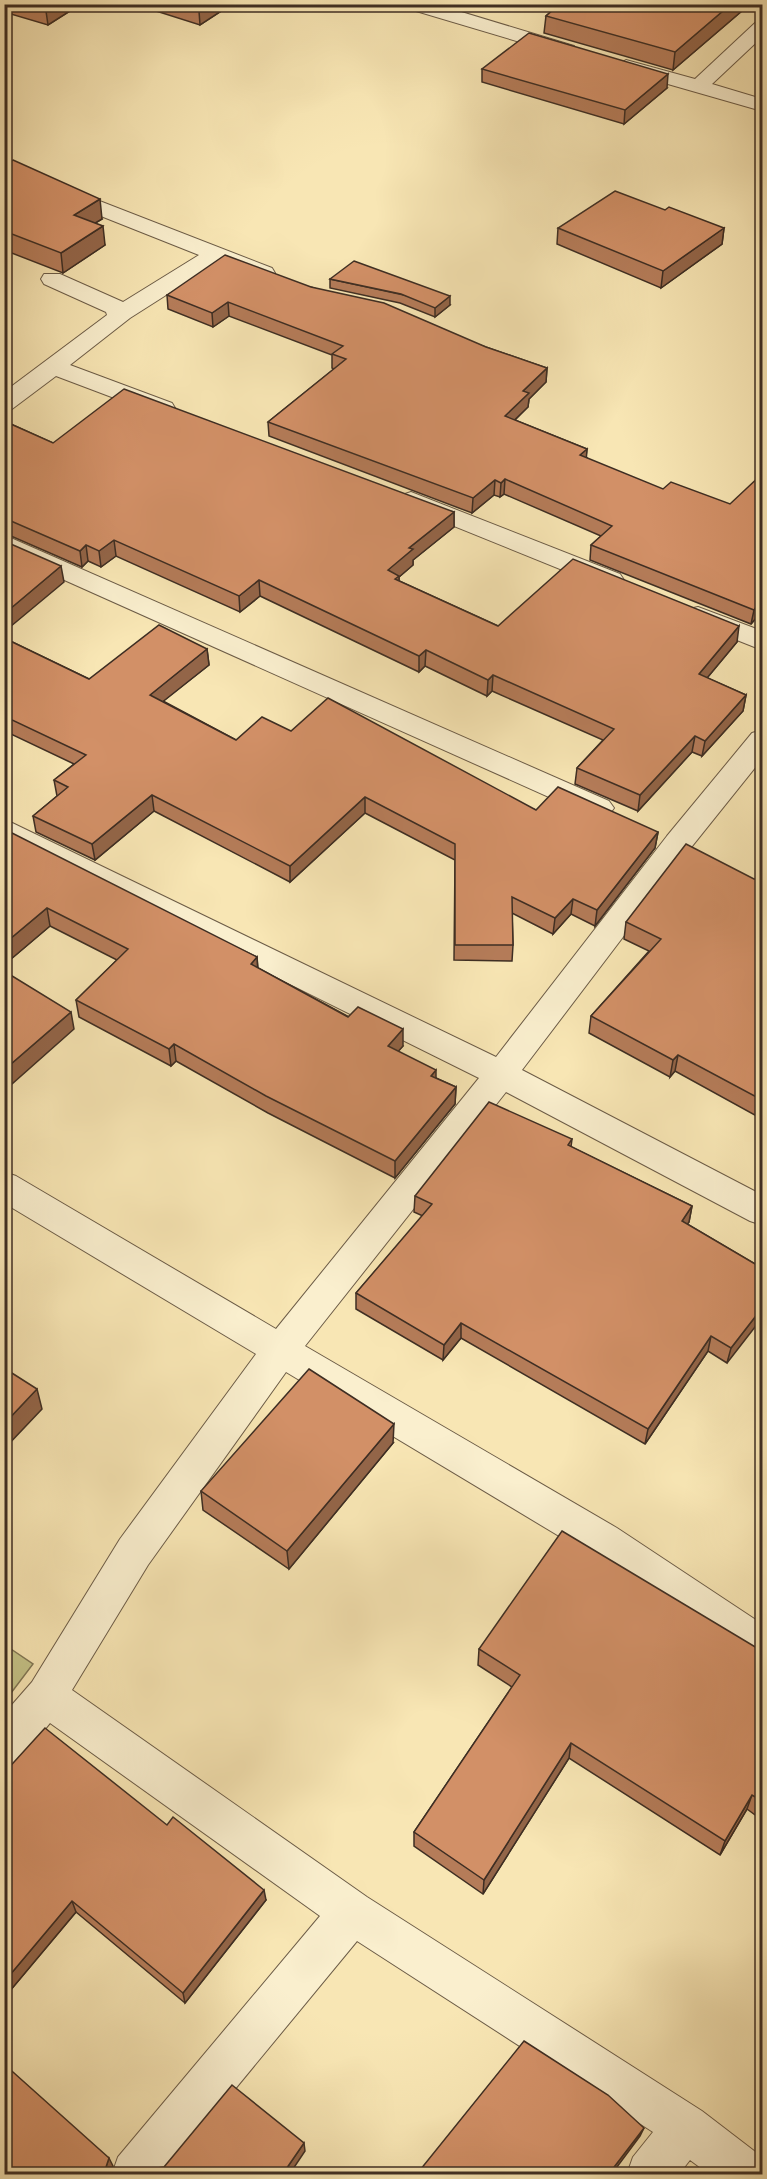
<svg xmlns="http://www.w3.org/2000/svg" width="767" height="2179" font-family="'IM FELL Double Pica',serif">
<rect width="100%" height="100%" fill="#f8e6b4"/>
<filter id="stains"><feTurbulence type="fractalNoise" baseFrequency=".00333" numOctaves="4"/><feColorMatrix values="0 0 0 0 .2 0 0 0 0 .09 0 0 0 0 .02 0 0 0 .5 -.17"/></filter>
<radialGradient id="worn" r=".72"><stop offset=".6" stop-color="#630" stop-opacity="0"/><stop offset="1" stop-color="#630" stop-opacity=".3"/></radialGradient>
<polygon fill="#c5c388" stroke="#827856" stroke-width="1.5" points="5,1645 33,1664 5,1701"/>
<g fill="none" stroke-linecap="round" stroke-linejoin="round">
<g stroke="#6c5c47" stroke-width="2">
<g id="minor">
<polygon points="404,4 435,4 574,46 577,50 574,54 560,54 406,8"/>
<polygon points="762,21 762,37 712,84 762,99 762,111 619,70 616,66 626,60 695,79 755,23"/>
<polygon points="61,186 272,268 275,273 272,278 264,280 218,262 130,318 70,365 172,403 175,408 172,413 163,415 154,413 56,376 12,409 4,411 4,392 107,315 106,312 44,284 41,279 44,274 60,274 123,302 199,255 53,197 50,192 53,187"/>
<polygon points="411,492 620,574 624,580 620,586 611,588 602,586 402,505 398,500 402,495"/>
<polygon points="4,535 609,801 614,808 609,815 599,818 589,815 4,553"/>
<polygon points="698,607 762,631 762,650 689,621 685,615 689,609"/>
<polygon points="762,730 762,759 689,850 522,1070 762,1195 762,1225 750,1221 506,1092 305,1346 617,1528 762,1624 762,1665 748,1660 589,1554 286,1372 148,1565 72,1690 367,1897 702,2111 762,2157 762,2174 709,2174 690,2160 679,2174 627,2174 633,2157 653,2132 357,1941 165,2174 112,2174 118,2157 320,1916 50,1723 19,1761 4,1767 4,1714 32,1682 120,1539 256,1354 4,1203 4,1172 16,1176 276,1329 479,1078 4,842 4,819 496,1057 667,836 752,733"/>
</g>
</g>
<use href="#minor" fill="#faefce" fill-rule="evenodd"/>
</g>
<g fill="#b57c59" stroke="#3e2e23" stroke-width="1.5">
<polygon points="4,4 81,4 48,25 4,12"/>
<polygon points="134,4 232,4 200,25"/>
<polygon points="560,4 750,4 673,70 544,33 546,16"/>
<polygon points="482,69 667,88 624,124 482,82"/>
<polygon points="4,165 102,219 95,223 105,245 63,273 4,250"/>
<polygon points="558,228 724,228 722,244 661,288 557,244"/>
<polygon points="330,279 450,305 435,317 400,303 330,288"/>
<polygon points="311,287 547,368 546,382 529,399 528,407 515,420 587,449 586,457 762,611 751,624 590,560 591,545 601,536 504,494 500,497 494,495 472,513 269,436 268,422 334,369 332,368 332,355 229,316 213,327 168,309 167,295"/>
<polygon points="4,421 53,443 454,512 454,527 413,560 413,565 399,577 399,581 498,626 737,642 707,678 746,695 743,711 702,756 692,752 638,811 575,784 577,768 603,740 492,691 487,696 425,666 419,672 260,596 240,612 116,556 101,567 88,561 82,567 4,533"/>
<polygon points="4,638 89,679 207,649 209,665 163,701 236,740 291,731 536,810 658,832 655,848 595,926 571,914 553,934 512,913 513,945 512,961 454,960 455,860 365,813 290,882 154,811 95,860 36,832 33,816 57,796 54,780 74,764 9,733 4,736"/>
<polygon points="4,837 257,957 258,968 403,1046 398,1051 436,1078 456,1087 455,1104 395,1178 268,1113 176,1061 171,1066 79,1017 76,1000 117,960 50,926 4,965"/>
<polygon points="754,879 762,881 762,1119 675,1071 670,1077 589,1033 591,1016 649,951 624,939 626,922"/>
<polygon points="572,1139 571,1147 692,1206 689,1222 687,1224 762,1268 727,1363 708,1351 645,1444 461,1338 443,1360 356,1309 356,1293 423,1216 414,1212 415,1196"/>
<polygon points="393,1443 289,1569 203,1510 201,1491"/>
<polygon points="479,1649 762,1651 762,1820 747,1809 720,1855 569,1758 483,1894 414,1846 414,1832 512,1687 478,1665"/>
<polygon points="4,1773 167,1825 266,1900 185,2003 76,1912 4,1998"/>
</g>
<g fill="#936548" stroke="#3e2e23" stroke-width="1.5">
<polygon points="57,4 81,4 48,25 46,11"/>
<polygon points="209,4 232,4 200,25 199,11"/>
<polygon points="731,4 750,4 673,70 675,52"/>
<polygon points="668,74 667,88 624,124 625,110"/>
<polygon points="100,199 102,219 77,234 74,215"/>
<polygon points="103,226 105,245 63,273 61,253"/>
<polygon points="724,228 722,244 661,288 663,271"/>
<polygon points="450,296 450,305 435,317 435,308"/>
<polygon points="228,302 229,316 213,327 212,313"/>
<polygon points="7,346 9,362 4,365 4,348"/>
<polygon points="547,368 546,382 529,399 528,407 504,430 505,416 523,391"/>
<polygon points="587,449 586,463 580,455"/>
<polygon points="505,479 504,494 500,497 501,483"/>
<polygon points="495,480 494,495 472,513 473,498"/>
<polygon points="454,512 454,527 413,560 413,565 399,577 399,592 388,570 409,548"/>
<polygon points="114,540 116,556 101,567 99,551"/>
<polygon points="86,545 88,561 82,567 80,551"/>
<polygon points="61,566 64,582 4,632 4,614"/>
<polygon points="259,580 260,596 240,612 239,596"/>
<polygon points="762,599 762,611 751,624 754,610"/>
<polygon points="739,626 737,642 697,690 699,674"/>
<polygon points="207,649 209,665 151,711 150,695"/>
<polygon points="426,650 425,666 419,672 419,656"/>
<polygon points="493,675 492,691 487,696 488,680"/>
<polygon points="746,695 743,711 702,756 705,741"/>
<polygon points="6,717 9,733 4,736 4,718"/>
<polygon points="695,736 692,752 638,811 640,795"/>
<polygon points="152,795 154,811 95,860 92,844"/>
<polygon points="365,797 365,813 290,882 290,866"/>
<polygon points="658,832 655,848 595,926 597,910"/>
<polygon points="573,899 571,914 553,934 555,918"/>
<polygon points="47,908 50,926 4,965 4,944"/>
<polygon points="257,957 258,975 251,964"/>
<polygon points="71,1012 74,1029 4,1091 4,1070"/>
<polygon points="403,1029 403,1046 388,1063 388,1046"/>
<polygon points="174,1044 176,1061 171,1066 169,1049"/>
<polygon points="678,1055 675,1071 670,1077 673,1060"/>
<polygon points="436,1070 436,1087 431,1076"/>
<polygon points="456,1087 455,1104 395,1178 395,1161"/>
<polygon points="692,1206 689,1222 679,1236 682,1221"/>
<polygon points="762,1308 762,1318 727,1363 731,1348"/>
<polygon points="461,1323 461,1338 443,1360 444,1345"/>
<polygon points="711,1336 708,1351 645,1444 648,1429"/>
<polygon points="37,1389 42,1409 4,1449 4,1424"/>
<polygon points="394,1424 393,1443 289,1569 287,1551"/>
<polygon points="571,1743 569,1758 483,1894 484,1880"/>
<polygon points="752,1795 747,1809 720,1855 725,1841"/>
<polygon points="264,1890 266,1900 185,2003 183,1993"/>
<polygon points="72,1901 76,1912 4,1998 4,1982"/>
<polygon points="644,2128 640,2136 611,2175 608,2175"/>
<polygon points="304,2143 305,2151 289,2175 282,2175"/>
<polygon points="109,2158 113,2166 110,2175 106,2167"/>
</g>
<g fill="#d29067" stroke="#3e2e23" stroke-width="1.5">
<polygon points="24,4 57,4 46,11"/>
<polygon points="179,4 209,4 199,11"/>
<polygon points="560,4 731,4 675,52 546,16"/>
<polygon points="529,33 668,74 625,110 482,69"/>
<polygon points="13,160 100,199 74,215 103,226 61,253 4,231 4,165"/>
<polygon points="615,191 665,210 669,207 724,228 663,271 558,228"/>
<polygon points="225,255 311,287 384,303 486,347 547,368 523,391 529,393 505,416 587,449 580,455 663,489 671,482 730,504 762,474 762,599 754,610 591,545 612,526 505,479 501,483 495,480 473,498 268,422 346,359 332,354 343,346 228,302 212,313 167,295"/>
<polygon points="354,261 450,296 435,308 401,294 330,279"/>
<polygon points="124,389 454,512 409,548 413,549 388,570 399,576 395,579 498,626 573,559 739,626 699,674 746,695 705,741 695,736 640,795 577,768 614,729 493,675 488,680 426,650 419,656 259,580 239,596 114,540 99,551 86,545 80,551 4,518 4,421 53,443"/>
<polygon points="4,541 61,566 4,614"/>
<polygon points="159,625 207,649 150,695 236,740 262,717 291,731 328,698 536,810 558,787 658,832 597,910 573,899 555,918 512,897 513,945 455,945 455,844 365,797 290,866 152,795 92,844 33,816 68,787 54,780 86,755 6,717 4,718 4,638 89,679"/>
<polygon points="10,832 257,957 251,964 348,1017 358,1007 403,1029 388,1046 436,1070 431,1076 456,1087 395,1161 266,1096 174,1044 169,1049 76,1000 128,949 47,908 4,944 4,837"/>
<polygon points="686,844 754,879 762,881 762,1100 678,1055 673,1060 591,1016 661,939 626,922"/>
<polygon points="4,971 71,1012 4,1070"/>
<polygon points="489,1102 572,1139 568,1145 692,1206 682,1221 762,1268 762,1308 731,1348 711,1336 648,1429 461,1323 444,1345 356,1293 432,1204 415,1196"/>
<polygon points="4,1368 37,1389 4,1424"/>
<polygon points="309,1369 394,1424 287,1551 201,1491"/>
<polygon points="562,1531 762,1651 762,1801 752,1795 725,1841 571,1743 484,1880 414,1832 520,1675 479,1649"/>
<polygon points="45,1728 167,1825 173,1817 264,1890 183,1993 72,1901 4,1982 4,1773"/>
<polygon points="524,2041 608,2095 644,2128 608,2175 416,2175"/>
<polygon points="4,2064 109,2158 106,2167 121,2168 127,2175 4,2175"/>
<polygon points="232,2085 304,2143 282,2175 147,2175 151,2169 164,2167"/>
</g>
<rect width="767" height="2179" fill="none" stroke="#f8e6b4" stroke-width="24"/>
<rect x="6" y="6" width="755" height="2167" fill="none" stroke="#3e2e23" stroke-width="3"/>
<rect x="12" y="12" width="743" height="2155" fill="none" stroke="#3e2e23" stroke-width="1.5"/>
<rect width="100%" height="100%" filter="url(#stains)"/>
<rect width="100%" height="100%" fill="url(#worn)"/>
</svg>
